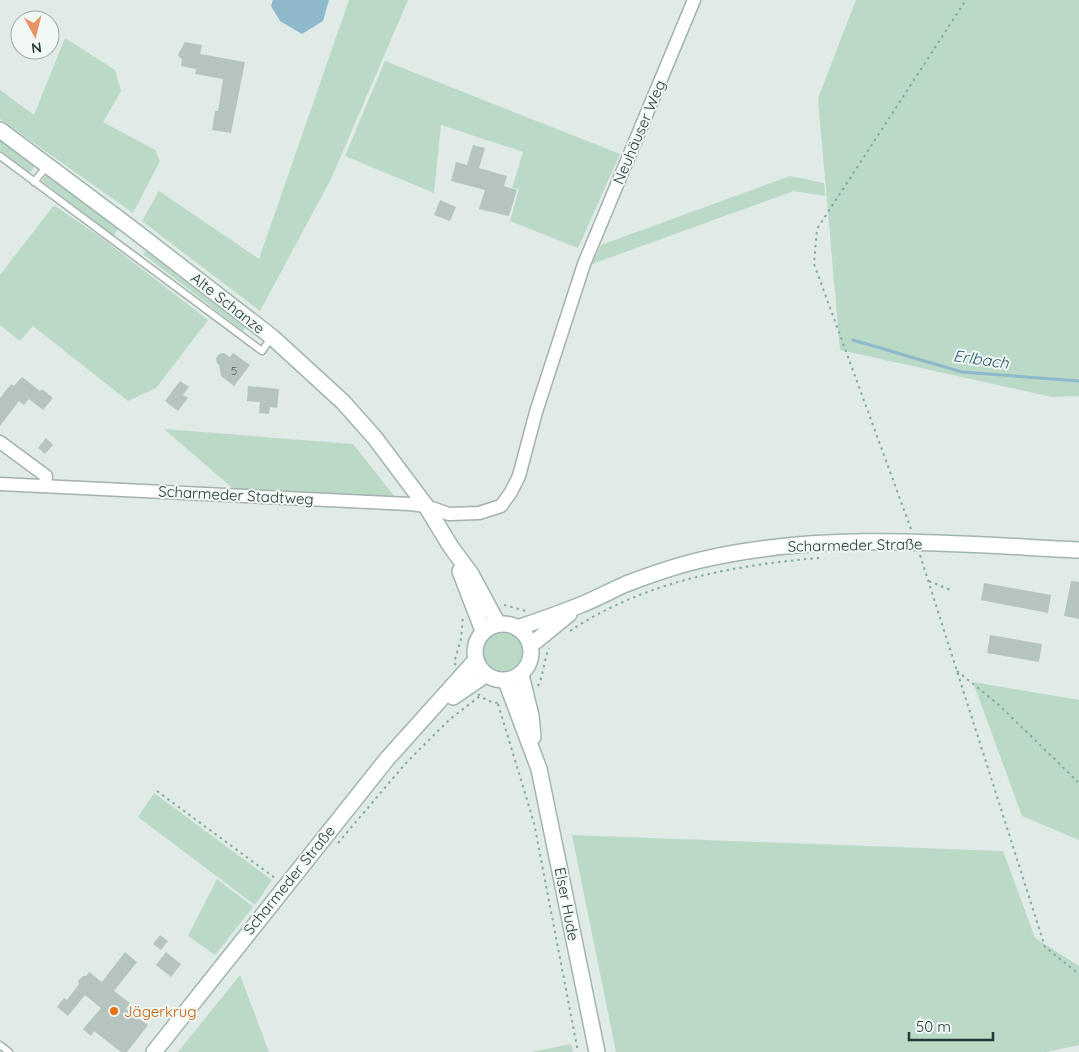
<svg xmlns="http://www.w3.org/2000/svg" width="1079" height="1052" font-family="Quicksand,sans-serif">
<rect width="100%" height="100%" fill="#e0eae7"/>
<g fill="#bbd9c7">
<polygon points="349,0 408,0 331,179 260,311 142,221 159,191 259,259"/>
<polygon points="856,0 1079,0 1079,396 1052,397 840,350 818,98"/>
<polygon points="65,38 115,70 121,91 103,122 155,150 160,161 133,213 0,119 0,90 34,115"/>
<polygon points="385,61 620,154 578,248 510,221 519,189 512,188 523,152 441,125 434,193 345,156"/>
<polygon points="0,138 36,164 30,173 0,151"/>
<polygon points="47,174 118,229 113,236 42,181"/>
<polygon points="790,176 824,183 825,196 794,191 592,264 601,245"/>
<polygon points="54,205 103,239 208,320 156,388 128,401 33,326 20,341 0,325 0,275"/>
<polygon points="146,251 245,328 243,331 143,254"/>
<polygon points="164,429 353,444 395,497 237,492"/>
<circle cx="503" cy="652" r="21"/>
<polygon points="973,682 1079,700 1079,840 1022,816"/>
<polygon points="154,793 272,880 255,905 138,817"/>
<polygon points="572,835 1003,851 1035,938 1079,966 1079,1045 1046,1052 616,1052"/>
<polygon points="217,879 253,907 215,955 188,936"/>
<polygon points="240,975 269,1052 178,1052"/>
<polygon points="571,1044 573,1052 532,1052"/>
</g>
<polygon fill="#8db9cb" points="273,0 329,0 323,21 302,34 280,21 271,6"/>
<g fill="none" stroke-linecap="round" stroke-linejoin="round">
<polyline stroke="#8db9cb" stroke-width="3" points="853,340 962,372 1079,381"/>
</g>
<g fill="#b6c4c0">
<polygon points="185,42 202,45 200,54 245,62 231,133 212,130 215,111 218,111 223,79 195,74 196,69 181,66 182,59 178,56 179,53"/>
<polygon points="473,145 485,148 479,168 507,176 504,186 517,190 509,216 479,209 485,190 451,181 456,162 467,165"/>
<polygon points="440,200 456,207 450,221 434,215"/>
<polygon points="224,353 230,357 233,353 250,365 234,386 221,376 219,365 217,363 216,358 219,354"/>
<polygon points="22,377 40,391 42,389 53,398 43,410 29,399 24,405 19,401 0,426 0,398 11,384 14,386"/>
<polygon points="180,381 189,387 183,395 188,398 178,411 165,401"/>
<polygon points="248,386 279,389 277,408 270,407 269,414 259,413 260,402 247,401"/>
<polygon points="46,438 53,445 45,454 38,448"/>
<polygon points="1071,581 1079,582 1079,619 1064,616"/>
<polygon points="984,583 1051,595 1048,613 981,600"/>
<polygon points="990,635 1042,644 1039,662 987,653"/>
<polygon points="160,935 168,941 161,950 153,944"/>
<polygon points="125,952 137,962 114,991 130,1003 126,1009 148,1025 127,1052 121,1052 94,1031 91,1036 83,1029 101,1008 85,995 68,1016 57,1007 64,998 67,1000 79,984 78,981 83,976 86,976 89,972 102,982"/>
<polygon points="166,952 181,964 171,977 156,965"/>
</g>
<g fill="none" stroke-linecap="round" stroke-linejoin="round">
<g stroke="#a4b1ae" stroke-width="9">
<g id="lane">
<polyline points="0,156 262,351 271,338"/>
<polyline points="34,182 47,166"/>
<polyline points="0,1045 9,1052"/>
</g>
</g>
<g stroke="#a4b1ae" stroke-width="15">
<g id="street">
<polyline points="0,442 46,476 45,485"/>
<polyline points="0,484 410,504 426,506 449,514 479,513 501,506 511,492 519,476 536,412 584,264 694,0"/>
</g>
</g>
<g stroke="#a1b5b0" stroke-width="18">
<g id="secondary">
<polyline points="0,130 131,228 272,337 343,402 375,438 426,506 451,547 471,574 498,624"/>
<polyline points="460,571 483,631"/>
<circle cx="503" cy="652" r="28"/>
<path d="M517 628C538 621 558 614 578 606 594 600 610 591 626 584 652 574 678 565 705 559 827 531 955 544 1079 550"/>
<polyline points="531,645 569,614"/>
<polyline points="521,675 531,716 533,737"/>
<polyline points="506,681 539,769 597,1052"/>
<polyline points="453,697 485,675"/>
<polyline points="154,1052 387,759 475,661"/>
</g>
</g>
<g stroke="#83aba4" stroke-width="2" stroke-dasharray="2.5 4" stroke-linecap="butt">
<polyline points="911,529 814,264 817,229 966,0"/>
<polyline points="920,555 1045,947 1079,974"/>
<polyline points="929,581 953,591"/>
<polyline points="504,605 526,611"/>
<path d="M570 631C643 582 733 565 819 558"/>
<polyline points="456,665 454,663 461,639 463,616"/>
<polyline points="957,671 999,705 1078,782"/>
<path d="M538 686C543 677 544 660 549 648"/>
<path d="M478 694C484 699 494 705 501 702"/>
<polyline points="498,704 534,823 578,1052"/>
<polyline points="157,791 275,878"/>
<polyline points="338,843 406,763 449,720 480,696"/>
</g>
<use href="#lane" stroke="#fff" stroke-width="6"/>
<use href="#street" stroke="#fff" stroke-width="12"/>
<use href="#secondary" stroke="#fff" stroke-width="15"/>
</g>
<circle fill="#e8710a" stroke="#f1f7f4" stroke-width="2" cx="114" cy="1011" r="5"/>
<g text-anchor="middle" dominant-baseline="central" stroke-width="4" stroke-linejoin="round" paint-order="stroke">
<g font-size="12" fill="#485c58">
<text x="234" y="370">5</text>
</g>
<g font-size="15" fill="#233936" stroke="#f1f7f4">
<text transform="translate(639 132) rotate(-67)">Neuhäuser Weg</text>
<text transform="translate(228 303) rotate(38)">Alte Schanze</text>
<text transform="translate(236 495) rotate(3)">Scharmeder Stadtweg</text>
<text transform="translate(855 545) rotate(-1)">Scharmeder Straße</text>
<text transform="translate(289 880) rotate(-51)">Scharmeder Straße</text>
<text transform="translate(567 904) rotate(79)">Elser Hude</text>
</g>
<g font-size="15" fill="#c56008" stroke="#f1f7f4" text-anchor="start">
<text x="124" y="1011">Jägerkrug</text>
</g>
<g font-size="16" font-style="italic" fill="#22586f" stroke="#f1f7f4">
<text transform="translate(981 359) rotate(8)">Erlbach</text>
</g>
</g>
<g transform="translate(35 35) rotate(173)"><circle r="24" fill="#f1f7f4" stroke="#9faba8"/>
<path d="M0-4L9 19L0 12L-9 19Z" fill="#e69463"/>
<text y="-8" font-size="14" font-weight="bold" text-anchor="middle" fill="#233936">N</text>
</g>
<path d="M909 1032v8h84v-8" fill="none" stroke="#233936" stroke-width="2.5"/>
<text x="916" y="1032" font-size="15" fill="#233936" stroke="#f1f7f4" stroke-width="4" paint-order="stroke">50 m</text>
</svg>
